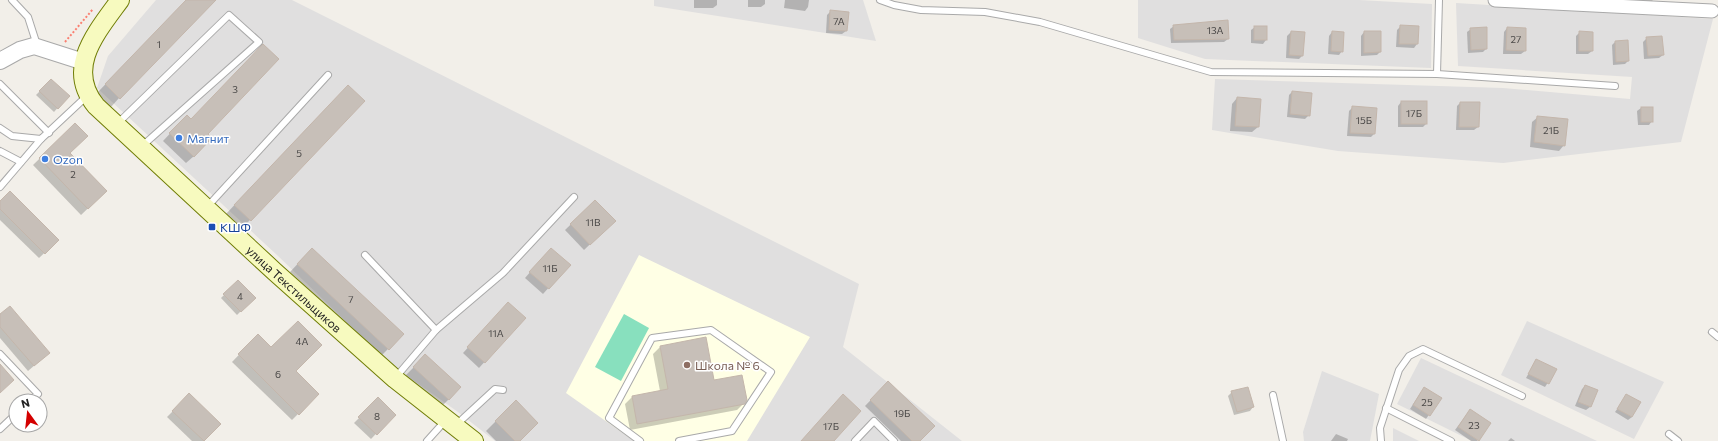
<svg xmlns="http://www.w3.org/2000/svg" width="1718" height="441" font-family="Commissioner,sans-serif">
<rect width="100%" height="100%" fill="#f2efe9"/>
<g fill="#e0dfdf">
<polygon points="156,0 292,0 859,284 843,347 962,441 495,441 458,412 389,363 277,255 97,88 108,56"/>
<polygon points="654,0 863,0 876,41 654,6"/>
<polygon points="1138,0 1359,0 1432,4 1431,68 1205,59 1138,38"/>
<polygon points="1456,3 1713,19 1681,142 1503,163 1338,151 1212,130 1215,79 1503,88 1630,99 1632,77 1458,66"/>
<polygon points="1527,321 1664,382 1634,439 1501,375"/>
<polygon points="1421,358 1597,441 1472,441 1397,404"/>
<polygon points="1322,371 1379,394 1370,441 1304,441 1303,432"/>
<polygon points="1393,428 1419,441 1393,441"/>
</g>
<polygon fill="#ffffe5" points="639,255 810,337 747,441 634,441 566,393"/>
<polygon fill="#88e0be" points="624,314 649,328 621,381 595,367"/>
<g fill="#0003">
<polygon points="187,0 208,0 110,108 96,94"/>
<polygon points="694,0 717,0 717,5 713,8 694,8"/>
<polygon points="748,0 765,0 765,4 761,7 748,7"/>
<polygon points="785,0 809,0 808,7 805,11 784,8"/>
<polygon points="1640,0 1653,0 1650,3 1640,3"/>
<polygon points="831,11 847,13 846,31 842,34 826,33 827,15"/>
<polygon points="1174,26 1228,39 1224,42 1171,43 1170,29"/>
<polygon points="1401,26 1418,27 1417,44 1414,48 1396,47 1397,30"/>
<polygon points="1255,27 1266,27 1266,40 1263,44 1251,43 1251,30"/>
<polygon points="1507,28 1525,51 1521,54 1503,54 1504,32"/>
<polygon points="1471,29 1486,49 1483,52 1468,53 1467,32"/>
<polygon points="1291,32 1302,56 1299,59 1286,58 1287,36"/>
<polygon points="1332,32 1342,51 1339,55 1328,54 1329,36"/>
<polygon points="1364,32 1380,52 1377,55 1361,56 1361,36"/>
<polygon points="1580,32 1592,51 1588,54 1576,54 1576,36"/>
<polygon points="1647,38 1663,55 1659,58 1644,59 1643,42"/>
<polygon points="1615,42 1628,61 1625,64 1613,65 1612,45"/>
<polygon points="51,80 68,96 54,112 36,95"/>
<polygon points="1292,92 1309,115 1305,119 1287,117 1289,95"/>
<polygon points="338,96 250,220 240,230 225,215"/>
<polygon points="1237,98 1259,100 1258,127 1252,132 1230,131 1232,104"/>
<polygon points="1401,102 1426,124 1423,127 1398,127 1398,106"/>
<polygon points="1460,103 1478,127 1474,130 1456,130 1457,106"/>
<polygon points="1353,107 1376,109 1374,134 1371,137 1347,136 1349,111"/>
<polygon points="1641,108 1652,108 1652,121 1649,125 1638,125 1637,111"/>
<polygon points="1538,117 1564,145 1559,151 1530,147 1532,122"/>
<polygon points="75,124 69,153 106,191 81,215 33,165"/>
<polygon points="179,124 206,135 194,156 186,163 163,141"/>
<polygon points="595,201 609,226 584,250 565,230"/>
<polygon points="0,202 58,240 39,258 0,220"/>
<polygon points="546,254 569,265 543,294 525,278"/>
<polygon points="305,256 403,334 381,356 290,272"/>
<polygon points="238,281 254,298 237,315 221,298"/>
<polygon points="503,309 524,318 479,368 463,353"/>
<polygon points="0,315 43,358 28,371 0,338"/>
<polygon points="258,335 318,394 292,420 232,362"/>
<polygon points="660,347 713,381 744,403 737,410 630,430 625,404 632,397 660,391 653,354"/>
<polygon points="1536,360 1556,370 1545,387 1526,378"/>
<polygon points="416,365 449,399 439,409 404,377"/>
<polygon points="888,382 919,441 901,441 865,406"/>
<polygon points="1585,386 1597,390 1590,407 1586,410 1575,406 1582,389"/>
<polygon points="1232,392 1253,407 1250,411 1234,415 1228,396"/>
<polygon points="1421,392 1440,399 1426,419 1410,409"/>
<polygon points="189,395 219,424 203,441 192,441 167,417"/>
<polygon points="1627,395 1632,417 1628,420 1615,412"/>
<polygon points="378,399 394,415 371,439 354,423"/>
<polygon points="516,401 518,441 496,441 486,431"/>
<polygon points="1470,410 1490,423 1477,441 1471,441 1455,430"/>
<polygon points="1336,434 1348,439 1347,441 1331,441"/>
<polygon points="1511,438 1515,441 1508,441"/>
</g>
<g fill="#c7bfb8" stroke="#c4b6ab">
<polygon points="186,0 216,0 120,99 105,84"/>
<polygon points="830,10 849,12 847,31 829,30"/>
<polygon points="1228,20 1229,39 1174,40 1173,25"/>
<polygon points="1400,25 1419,26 1418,44 1399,44"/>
<rect x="1254" y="26" width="13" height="14"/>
<polygon points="1487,27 1487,49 1471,50 1470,28"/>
<polygon points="1507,27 1526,28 1526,51 1506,50"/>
<polygon points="1291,31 1305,32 1303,56 1289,55"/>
<polygon points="1332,31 1344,32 1343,52 1331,51"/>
<polygon points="1364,31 1381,31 1381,52 1364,53"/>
<polygon points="1579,31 1593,32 1593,51 1579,51"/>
<polygon points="1662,36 1664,55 1648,56 1646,37"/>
<polygon points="1628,40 1629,61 1616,62 1615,41"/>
<polygon points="263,44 279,59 208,134 212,138 194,157 169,133 187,115 191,119"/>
<polygon points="51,79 70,96 58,109 39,91"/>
<polygon points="348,85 365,101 251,221 234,205"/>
<polygon points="1292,91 1312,93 1310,116 1290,114"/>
<polygon points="1237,97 1261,99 1259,127 1235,126"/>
<rect x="1401" y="101" width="26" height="23"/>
<polygon points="1460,102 1480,102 1479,127 1459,127"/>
<polygon points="1352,106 1377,108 1375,134 1350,133"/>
<rect x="1641" y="107" width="12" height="15"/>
<polygon points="1537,116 1568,119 1565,146 1534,142"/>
<polygon points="75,123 88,136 70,153 107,191 88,209 39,158"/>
<polygon points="10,191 59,240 45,254 0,209 0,201"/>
<polygon points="595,200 616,221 590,245 570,224"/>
<polygon points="312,248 404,334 389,350 297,264"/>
<polygon points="551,248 571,265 549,289 529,272"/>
<polygon points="238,280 256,298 241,312 223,294"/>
<polygon points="508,302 526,318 485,363 467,347"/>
<polygon points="10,306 50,353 34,366 0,327 0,314"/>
<polygon points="298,321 322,345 296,371 319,394 299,415 238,354 258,334 271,347"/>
<polygon points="706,337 714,380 742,375 747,400 745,404 637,424 632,396 668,389 660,346"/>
<polygon points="425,354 461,387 449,400 413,367"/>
<polygon points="1536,359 1557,369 1549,384 1528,374"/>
<polygon points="0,364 14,380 0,393"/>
<polygon points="888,381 935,426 920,441 912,441 870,400"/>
<polygon points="1585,385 1598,390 1591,407 1578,402"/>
<polygon points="1248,387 1254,407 1237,412 1231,391"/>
<polygon points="1424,387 1442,398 1430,416 1413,405"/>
<polygon points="189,393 221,424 204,441 172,411"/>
<polygon points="843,394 861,411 834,441 801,441"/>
<polygon points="1626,394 1641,402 1632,417 1617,409"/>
<polygon points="378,397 396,415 377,435 358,417"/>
<polygon points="516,400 538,423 520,441 515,441 495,421"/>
<polygon points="1470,409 1491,423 1479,441 1458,427"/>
</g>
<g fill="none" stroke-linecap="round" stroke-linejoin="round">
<g stroke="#a9a9a9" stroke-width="8">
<g id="service">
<polyline points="12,0 28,17 37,45"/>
<polyline points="880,0 894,5 921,10 985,12 1040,22 1211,72 1437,74 1439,0"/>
<polyline points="1437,74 1615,86"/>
<polyline points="0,84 49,133"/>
<polyline points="117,124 229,15 259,42 141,147"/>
<polyline points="0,128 12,136 41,139 88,95"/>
<polyline points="0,151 21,162"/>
<polyline points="0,187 41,139"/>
<polyline points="207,207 328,75"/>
<polyline points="365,255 436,330 396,377"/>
<polyline points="436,330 503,273 574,197"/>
<polyline points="1712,332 1718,337"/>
<polyline points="0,354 38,394 30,401"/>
<polyline points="1273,395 1283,441"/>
<polyline points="1386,408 1451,441"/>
<polyline points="456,425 495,389 503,390"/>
<polyline points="0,429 16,414"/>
<polyline points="1669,434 1678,441"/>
<polyline points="427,441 445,421"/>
<polyline points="640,441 609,418 652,338 711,330 771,372 732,431 679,441"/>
<polyline points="855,441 874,421 894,441"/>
<polyline points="1381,441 1380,428 1399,370 1409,356 1423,349 1522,396"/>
</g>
</g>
<g stroke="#a9a9a9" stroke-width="15">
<polyline id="minor" points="1495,0 1712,11"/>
</g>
<g stroke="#a9a9a9" stroke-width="18">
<polyline id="tertiary" points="0,61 20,50 34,46 84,62"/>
</g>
<g stroke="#707d05" stroke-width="20">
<g id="secondary">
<path id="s1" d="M120 0C96 33 65 68 96 106L275 272 395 379 474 441"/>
</g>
</g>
<polyline stroke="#fa8072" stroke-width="2" stroke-dasharray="2 2" stroke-linecap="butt" points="65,42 93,9"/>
<use href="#service" stroke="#fff" stroke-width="6"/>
<use href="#minor" stroke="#fff" stroke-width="13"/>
<use href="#tertiary" stroke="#fff" stroke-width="16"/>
<use href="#secondary" stroke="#f7fabf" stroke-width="18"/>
</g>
<g fill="#3f7fe0" stroke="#fff" stroke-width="1.5">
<circle cx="179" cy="138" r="4"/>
<circle cx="45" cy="159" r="4"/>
</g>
<rect fill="#1a4fb4" stroke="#fff" stroke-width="1.5" x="208" y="223" width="8" height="8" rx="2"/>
<circle fill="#8d6e63" stroke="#fff" stroke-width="1.5" cx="687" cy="365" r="4"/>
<g text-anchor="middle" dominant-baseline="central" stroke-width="3" stroke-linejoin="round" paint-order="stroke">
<g font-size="10" fill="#4b4948">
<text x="839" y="21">7А</text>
<text x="1215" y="30">13А</text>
<text x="1516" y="39">27</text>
<text x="159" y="44">1</text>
<text x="235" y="89">3</text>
<text x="1414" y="113">17Б</text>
<text x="1364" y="120">15Б</text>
<text x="1551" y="130">21Б</text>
<text x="299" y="153">5</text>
<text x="73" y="174">2</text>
<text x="593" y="222">11В</text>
<text x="550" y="268">11Б</text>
<text x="240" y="296">4</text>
<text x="351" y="299">7</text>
<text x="496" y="333">11А</text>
<text x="302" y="341">4А</text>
<text x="278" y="374">6</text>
<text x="1427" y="402">25</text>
<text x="902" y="413">19Б</text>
<text x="377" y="416">8</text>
<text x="1474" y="425">23</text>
<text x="831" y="426">17Б</text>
</g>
<g font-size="12" fill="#366cbe" stroke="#fff" text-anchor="start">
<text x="187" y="138">Магнит</text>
<text x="53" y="159">Ozon</text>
</g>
<g font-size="12" fill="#164399" stroke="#fff" text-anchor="start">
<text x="220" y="227">КШФ</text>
</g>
<g font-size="12" fill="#222" stroke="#fff">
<text stroke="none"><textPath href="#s1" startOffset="389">улица Текстильщиков</textPath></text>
</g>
<g font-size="12" fill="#785e54" stroke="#fff" text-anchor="start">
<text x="695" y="365">Школа № 6</text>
</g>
</g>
<g transform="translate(28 413) rotate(345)"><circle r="19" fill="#ffffff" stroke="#a7a7a7"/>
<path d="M0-3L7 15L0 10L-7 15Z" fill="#d40000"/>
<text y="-6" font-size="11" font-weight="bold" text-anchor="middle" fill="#222222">N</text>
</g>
</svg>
